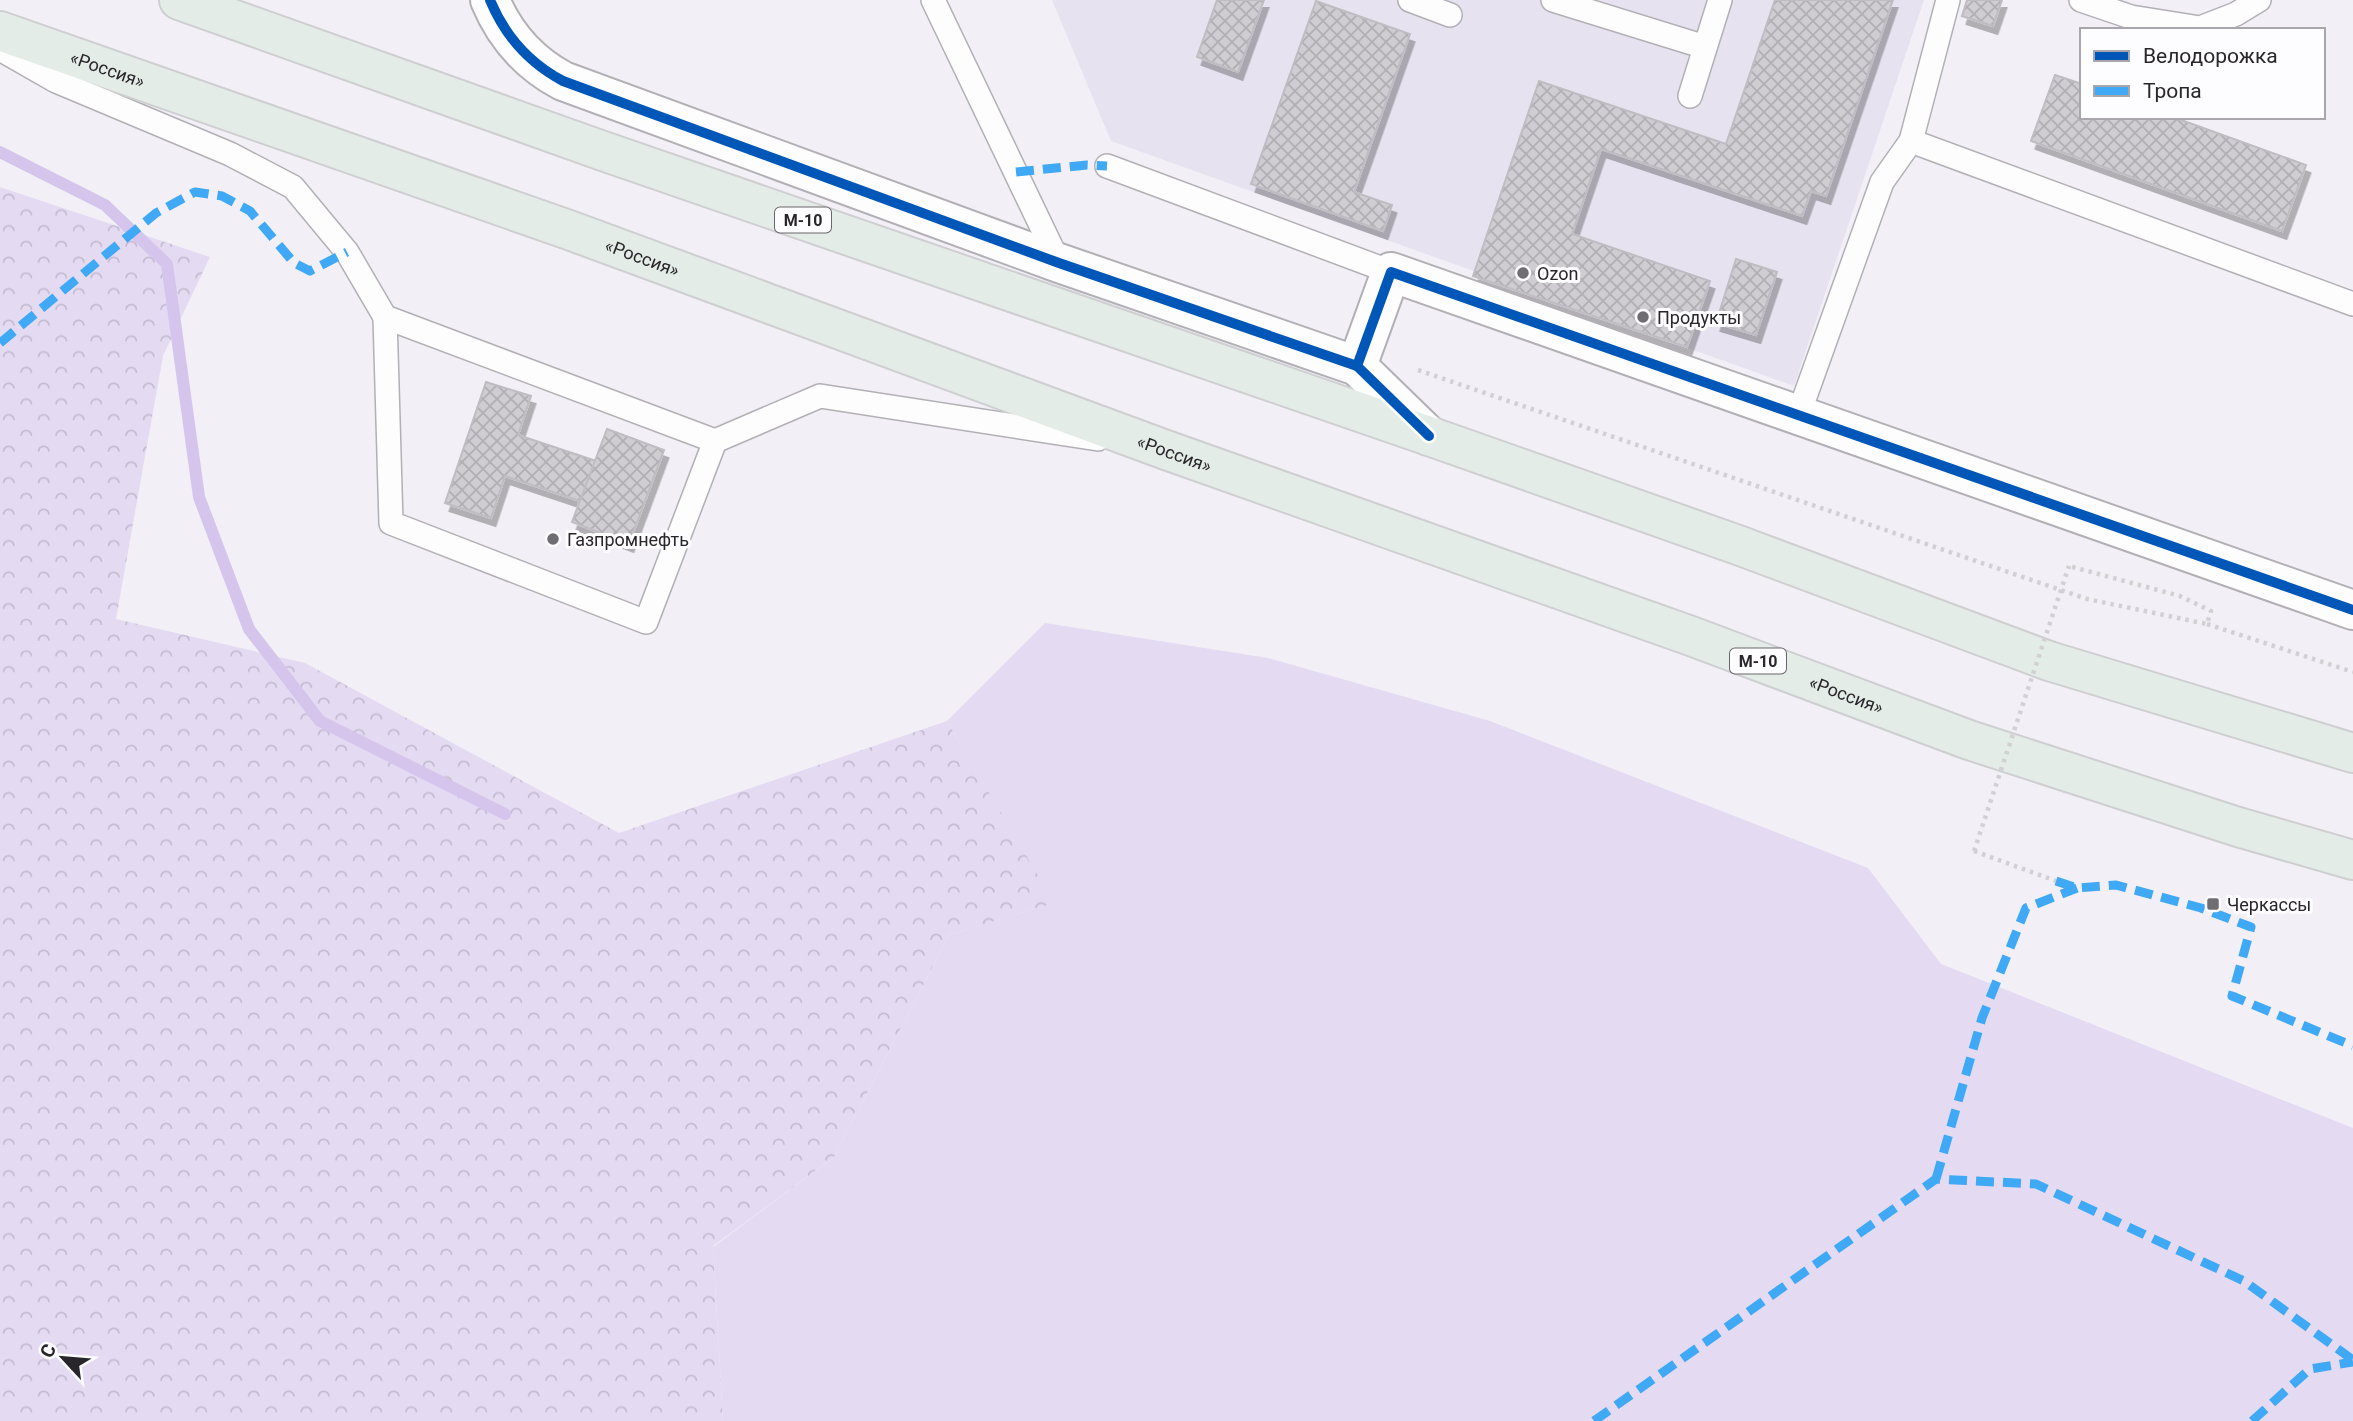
<svg xmlns="http://www.w3.org/2000/svg" width="2353" height="1421" font-family="Roboto,sans-serif">
<defs>
<pattern id="forest-crowns" width="20" height="18" patternUnits="userSpaceOnUse" patternTransform="scale(1.75)"><rect width="20" height="18" fill="#e4dbf3"/><path d="M2 6a3 3 0 1 1 6 0M12 15a3 3 0 1 1 6 0" fill="none" stroke="#c4bcd0"/></pattern>
<pattern id="building-cross-hatch" width="8" height="8" patternUnits="userSpaceOnUse" patternTransform="scale(1.75)"><rect width="8" height="8" fill="#cfccd2"/><path d="M0 0l8 8M0 8l8-8" fill="none" stroke="#b2afb4"/></pattern>
<filter id="shadow"><feDropShadow dx="4.5" dy="8" stdDeviation="0" flood-color="#0004"/></filter>
</defs>
<rect width="100%" height="100%" fill="#f2eff6"/>
<polygon fill="#e7e2f0" points="1052,0 1924,0 1794,386 1111,141"/>
<polygon fill="#e4dbf3" points="1045,623 1268,658 1490,721 1868,868 1941,964 2353,1128 2353,1421 723,1421 713,1247 834,1157 949,935 1053,903 947,721"/>
<polygon fill="url(#forest-crowns)" points="0,187 210,257 163,356 116,619 305,663 619,833 947,721 1054,903 949,935 834,1157 713,1246 723,1421 0,1421"/>
<g fill="none" stroke-linecap="round" stroke-linejoin="round">
<polyline stroke="#d5c5ec" stroke-width="12" points="0,152 105,205 167,264 199,497 249,629 320,721 505,814"/>
</g>
<g fill="url(#building-cross-hatch)" stroke="#bfbdc2" stroke-width="2" filter="url(#shadow)">
<polygon points="1217,0 1264,0 1238,72 1197,57"/>
<polygon points="1775,0 1893,0 1826,196 1811,191 1802,216 1601,149 1572,234 1710,281 1687,347 1473,276 1539,81 1726,144"/>
<polygon points="1967,0 2002,0 1993,26 1962,16"/>
<polygon points="1316,1 1410,34 1354,192 1392,205 1383,231 1251,184"/>
<polygon points="2055,75 2082,84 2082,117 2173,117 2306,165 2282,231 2031,141"/>
<polygon points="1736,259 1777,272 1756,335 1716,323"/>
<polygon points="486,382 531,396 518,435 605,464 592,505 505,476 491,518 445,503"/>
<polygon points="607,429 664,450 629,544 572,522"/>
</g>
<g fill="none" stroke-linecap="round" stroke-linejoin="round">
<g stroke="#b2b0b5" stroke-width="26">
<g id="lane">
<polyline points="933,0 1059,263"/>
<polyline points="1410,0 1450,15"/>
<polyline points="1553,0 1705,47"/>
<polyline points="2081,0 2131,17 2200,28 2236,14 2259,0"/>
<polyline points="0,49 56,81 230,154 293,187 347,252 385,317 715,441 820,396 1098,439"/>
<polyline points="1690,96 1720,0"/>
<polyline points="1911,141 2353,304"/>
<polyline points="1107,166 1391,272"/>
<polyline points="385,317 391,523 646,622 715,441"/>
<polyline points="1798,416 1882,182 1911,141 1948,0"/>
</g>
</g>
<g stroke="#b2b0b5" stroke-width="42">
<polyline id="street" points="1357,366 1391,272 2353,610"/>
</g>
<g stroke="#b2b0b5" stroke-width="42">
<path id="secondary" d="M490 0C505 36 529 63 563 81L1059 263 1357 366 1429 436"/>
</g>
<g stroke="#cfced1" stroke-width="42">
<g id="highway">
<polyline points="179,0 603,151 1429,436 1738,545 2049,661 2353,753"/>
<path id="s1" d="M0 31 569 230 1166 450 1691 636 1969 740 2238 827 2353 860"/>
</g>
</g>
<g stroke="#d1d0d3" stroke-width="4.5" stroke-dasharray="3.5 5" stroke-linecap="butt">
<polyline points="1418,370 2087,599 2207,624 2211,611 2180,596 2069,566"/>
<polyline points="2207,624 2353,672"/>
<polyline points="1974,851 2056,881"/>
</g>
<use href="#lane" stroke="#fdfdfe" stroke-width="23"/>
<use href="#street" stroke="#fdfdfe" stroke-width="38"/>
<use href="#secondary" stroke="#fdfdfe" stroke-width="38"/>
<use href="#highway" stroke="#e4ece7" stroke-width="38"/>
<polyline stroke="#d1d0d3" stroke-width="4.5" stroke-dasharray="3.5 5" stroke-linecap="butt" points="1974,851 2069,566"/>
<g stroke="#3fa9f5" stroke-width="9" stroke-dasharray="18 9" stroke-linecap="butt">
<polyline points="1016,172 1087,165 1107,166"/>
<polyline points="0,343 156,213 195,192 222,196 250,211 294,263 310,271 347,252"/>
<polyline points="2056,881 2077,888 2116,885 2201,908 2251,927 2232,996 2353,1046"/>
<polyline points="1936,1179 1982,1018 2026,908 2077,888"/>
<polyline points="1594,1421 1936,1179 2036,1184 2244,1281 2353,1360"/>
<polyline points="2252,1421 2310,1369 2353,1362"/>
</g>
<g stroke="#fdfcfe" stroke-width="15">
<g id="cycleway">
<path d="M490 0C505 36 529 63 563 81L1059 263 1357 366 1429 436"/>
<polyline points="1357,366 1391,272 2353,610"/>
</g>
</g>
<use href="#cycleway" stroke="#0057b8" stroke-width="10"/>
</g>
<g fill="#6f6c72" stroke="#fdfcfe" stroke-width="2.5">
<circle cx="1523" cy="273" r="7"/>
<circle cx="1643" cy="317" r="7"/>
<circle cx="553" cy="539" r="7"/>
<rect x="2206" y="897" width="14" height="14" rx="3.5"/>
</g>
<g text-anchor="middle" dominant-baseline="central" stroke-width="6" stroke-linejoin="round" paint-order="stroke">
<g fill="#fdfcfe" stroke="#68666a" stroke-width="2">
<rect x="775" y="207.5" width="56" height="25" rx="5"/>
<rect x="1730" y="648.5" width="56" height="25" rx="5"/>
</g>
<g font-size="16" font-weight="bold" fill="#28262b">
<text x="803" y="220">М-10</text>
<text x="1758" y="661">М-10</text>
</g>
<g font-size="18" fill="#28262b" stroke="#fdfcfe">
<text stroke="none"><textPath href="#s1" startOffset="114">«Россия»</textPath></text>
<text stroke="none"><textPath href="#s1" startOffset="681">«Россия»</textPath></text>
<text stroke="none"><textPath href="#s1" startOffset="1248">«Россия»</textPath></text>
<text stroke="none"><textPath href="#s1" startOffset="1962">«Россия»</textPath></text>
</g>
<g font-size="18" fill="#28262b" stroke="#fdfcfe" text-anchor="start">
<text x="1537" y="273">Ozon</text>
<text x="1657" y="317">Продукты</text>
<text x="567" y="539">Газпромнефть</text>
<text x="2227" y="904">Черкассы</text>
</g>
</g>
<rect x="2080" y="28" width="245" height="91" fill="#fdfcfe" stroke="#a8a6aa" stroke-width="2"/>
<rect x="2094" y="51" width="35" height="10" fill="#0057b8" stroke="#a8a6aa" stroke-width="2"/>
<text x="2143" y="63" font-size="21" fill="#28262b">Велодорожка</text>
<rect x="2094" y="86" width="35" height="10" fill="#3fa9f5" stroke="#a8a6aa" stroke-width="2"/>
<text x="2143" y="98" font-size="21" fill="#28262b">Тропа</text>
<g transform="translate(63 1358) rotate(296)" stroke="#fdfcfe" stroke-width="5" paint-order="stroke">
<path d="M0-5L12 26L0 18L-12 26Z" fill="#28262b"/>
<text y="-10" font-size="19" font-weight="bold" text-anchor="middle" fill="#28262b">С</text>
</g>
</svg>
